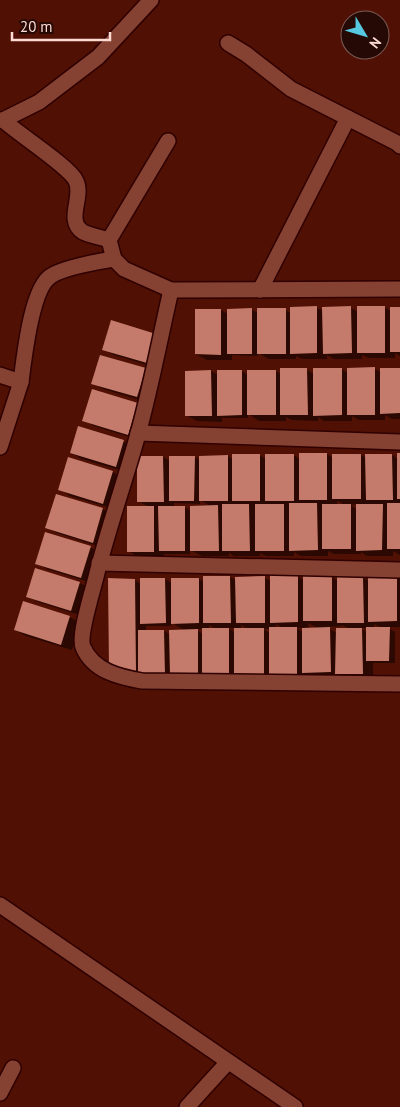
<svg xmlns="http://www.w3.org/2000/svg" width="400" height="1107" font-family="'PT Sans',sans-serif">
<rect width="100%" height="100%" fill="#511004"/>
<g fill="#0007" fill-rule="evenodd">
<polygon points="384,307 391,311 400,308 400,356 395,353 395,358 369,358 362,355 362,359 334,359 327,355 327,359 302,359 296,356 296,359 269,359 258,353 258,356 232,355 232,360 207,360 196,354 221,310 228,314 252,310 258,313 285,310 291,313 317,308 324,311 324,308 351,308 358,312"/>
<polygon points="156,335 158,368 114,355 104,349"/>
<polygon points="145,369 156,375 147,402 103,389 93,383"/>
<polygon points="341,369 348,373 375,369 381,372 400,369 400,419 392,419 385,415 385,420 359,420 352,416 352,421 324,421 318,417 318,421 292,420 286,417 286,421 259,421 248,414 248,418 224,418 222,417 222,422 197,421 186,415 186,372 211,371 218,375 242,371 248,375 276,371 281,374 307,370 314,374"/>
<polygon points="137,404 148,410 139,440 94,426 84,420"/>
<polygon points="123,441 134,447 126,472 82,459 71,453"/>
<path d="M327 454 333 458 361 455 367 458 392 455 398 459 400 454V555L393 551V556H367L361 552V554H334L328 551V556H301L294 552V556H266L260 553V556H234L229 553V556H202L190 550V554H164V557L139 558 129 551 149 507 138 501V458L163 457 170 461 194 457 200 460 228 456 233 460 259 455 266 459 293 455 300 459ZM200 500 212 507 191 511 184 507H174V503L200 504ZM337 501 340 502 344 505H337ZM357 504V509L350 505Z"/>
<polygon points="69,459 113,472 123,479 114,509 70,496 60,489"/>
<polygon points="56,496 103,509 113,515 104,548 57,533 47,527"/>
<polygon points="90,547 101,554 92,583 47,569 36,563"/>
<path d="M396 576 400 578V627H387L395 632V663H373V679L314 678 307 674V679L181 680 170 674V678L121 676 134 580 141 584V580L165 579 172 583 199 579 204 582V578L230 577 237 581 265 578 271 581 298 577 304 580 331 577 338 581V578H363L369 581ZM171 622 185 631 171 635 164 631H146V626H171ZM308 623 319 629H309ZM276 624 282 628H276ZM374 624 382 628H374ZM209 625 216 629H209ZM241 625 248 629H241ZM342 625 350 629 337 633 326 627 342 626ZM228 628H236V633ZM296 628H303V632ZM360 628H367V632ZM195 629H203V634ZM263 629H270V633Z"/>
<polygon points="80,583 90,589 82,616 38,602 27,596"/>
<polygon points="70,617 80,623 72,650 26,636 15,630"/>
</g>
<g fill="#c47b6b">
<polygon points="317,306 317,353 290,354 290,307"/>
<polygon points="351,306 352,353 323,354 322,307"/>
<rect x="357" y="306" width="28" height="47"/>
<rect x="390" y="307" width="10" height="45"/>
<polygon points="252,308 252,354 227,354 227,309"/>
<rect x="257" y="308" width="29" height="46"/>
<polygon points="195,309 221,309 221,355 195,354"/>
<polygon points="111,320 156,334 147,363 102,350"/>
<polygon points="100,355 146,368 137,397 91,384"/>
<polygon points="375,367 375,415 347,415 347,368"/>
<polygon points="280,368 307,368 308,415 280,415"/>
<polygon points="313,368 342,368 342,415 313,416"/>
<polygon points="380,368 400,368 400,413 380,414"/>
<polygon points="211,370 212,416 185,416 185,371"/>
<polygon points="217,370 242,370 242,415 217,416"/>
<rect x="247" y="370" width="29" height="45"/>
<polygon points="92,389 138,403 128,435 82,421"/>
<polygon points="78,426 124,440 116,467 70,453"/>
<rect x="299" y="453" width="28" height="47"/>
<rect x="397" y="453" width="3" height="46"/>
<rect x="232" y="454" width="28" height="47"/>
<rect x="265" y="454" width="29" height="47"/>
<rect x="332" y="454" width="29" height="45"/>
<polygon points="365,454 392,454 393,500 366,500"/>
<polygon points="228,455 228,501 199,501 199,456"/>
<polygon points="137,456 163,456 164,502 137,502"/>
<polygon points="169,456 195,456 194,501 169,501"/>
<polygon points="68,457 113,471 103,504 58,490"/>
<polygon points="56,494 103,508 93,543 45,528"/>
<polygon points="289,503 317,503 318,550 289,551"/>
<rect x="387" y="503" width="13" height="46"/>
<polygon points="222,504 249,504 250,551 222,551"/>
<rect x="255" y="504" width="29" height="47"/>
<rect x="322" y="504" width="29" height="45"/>
<polygon points="356,504 383,504 382,550 356,551"/>
<polygon points="218,505 219,551 190,551 190,506"/>
<rect x="127" y="506" width="27" height="46"/>
<polygon points="158,506 185,506 185,551 159,551"/>
<polygon points="45,532 91,546 81,578 35,564"/>
<polygon points="35,568 80,582 71,611 26,597"/>
<polygon points="270,575 298,575 298,622 270,623"/>
<polygon points="368,575 397,575 397,621 368,622"/>
<polygon points="203,576 230,576 231,623 203,623"/>
<polygon points="265,576 265,623 236,623 235,577"/>
<rect x="303" y="576" width="29" height="45"/>
<polygon points="337,577 363,577 364,623 337,623"/>
<polygon points="108,578 135,579 136,671 109,670"/>
<polygon points="140,578 165,578 166,623 140,624"/>
<polygon points="171,578 199,578 199,623 171,624"/>
<polygon points="23,601 70,616 61,645 14,630"/>
<rect x="269" y="627" width="28" height="47"/>
<polygon points="330,627 331,672 302,673 302,628"/>
<polygon points="366,627 390,627 389,661 366,661"/>
<rect x="202" y="628" width="27" height="46"/>
<rect x="234" y="628" width="30" height="47"/>
<polygon points="336,628 362,628 363,674 335,674"/>
<polygon points="198,629 198,675 170,675 169,630"/>
<polygon points="138,630 164,630 165,675 138,675"/>
</g>
<g fill="none" stroke-linecap="round" stroke-linejoin="round">
<g stroke="#2e0000" stroke-width="18">
<g id="minor">
<polyline points="228,43 246,54 291,89 397,143 400,146"/>
<polyline points="0,120 3,120 39,102 98,57 151,0"/>
<path d="M3 120C18 134 70 167 76 181 84 197 65 220 83 232 91 236 101 237 109 240"/>
<polyline points="168,141 109,240 114,259 124,269 171,290 400,289"/>
<path d="M171 290C160 338 151 387 138 434 125 481 109 526 97 573 94 587 78 635 83 647 93 671 119 677 142 681L400 684"/>
<polyline points="260,290 348,118"/>
<polyline points="0,375 21,382 0,447"/>
<path d="M21 382C24 359 31 288 51 276 62 268 100 261 114 259"/>
<polyline points="138,433 400,442"/>
<polyline points="99,563 400,570"/>
<polyline points="0,905 295,1107"/>
<polyline points="0,1093 13,1068"/>
<polyline points="187,1107 228,1062"/>
</g>
</g>
<use href="#minor" stroke="#854132" stroke-width="15"/>
</g>
<g transform="translate(365 35) rotate(128)"><circle r="24" fill="#250905" stroke="#7b5d57"/>
<path d="M0-4L9 19L0 12L-9 19Z" fill="#56c9e1"/>
<text y="-8" font-size="14" font-weight="bold" text-anchor="middle" fill="#fddbd3">N</text>
</g>
<path d="M12 32v8h98v-8" fill="none" stroke="#fddbd3" stroke-width="2.5"/>
<text x="20" y="32" font-size="15" fill="#fddbd3" stroke="#250905" stroke-width="4" paint-order="stroke">20 m</text>
</svg>
